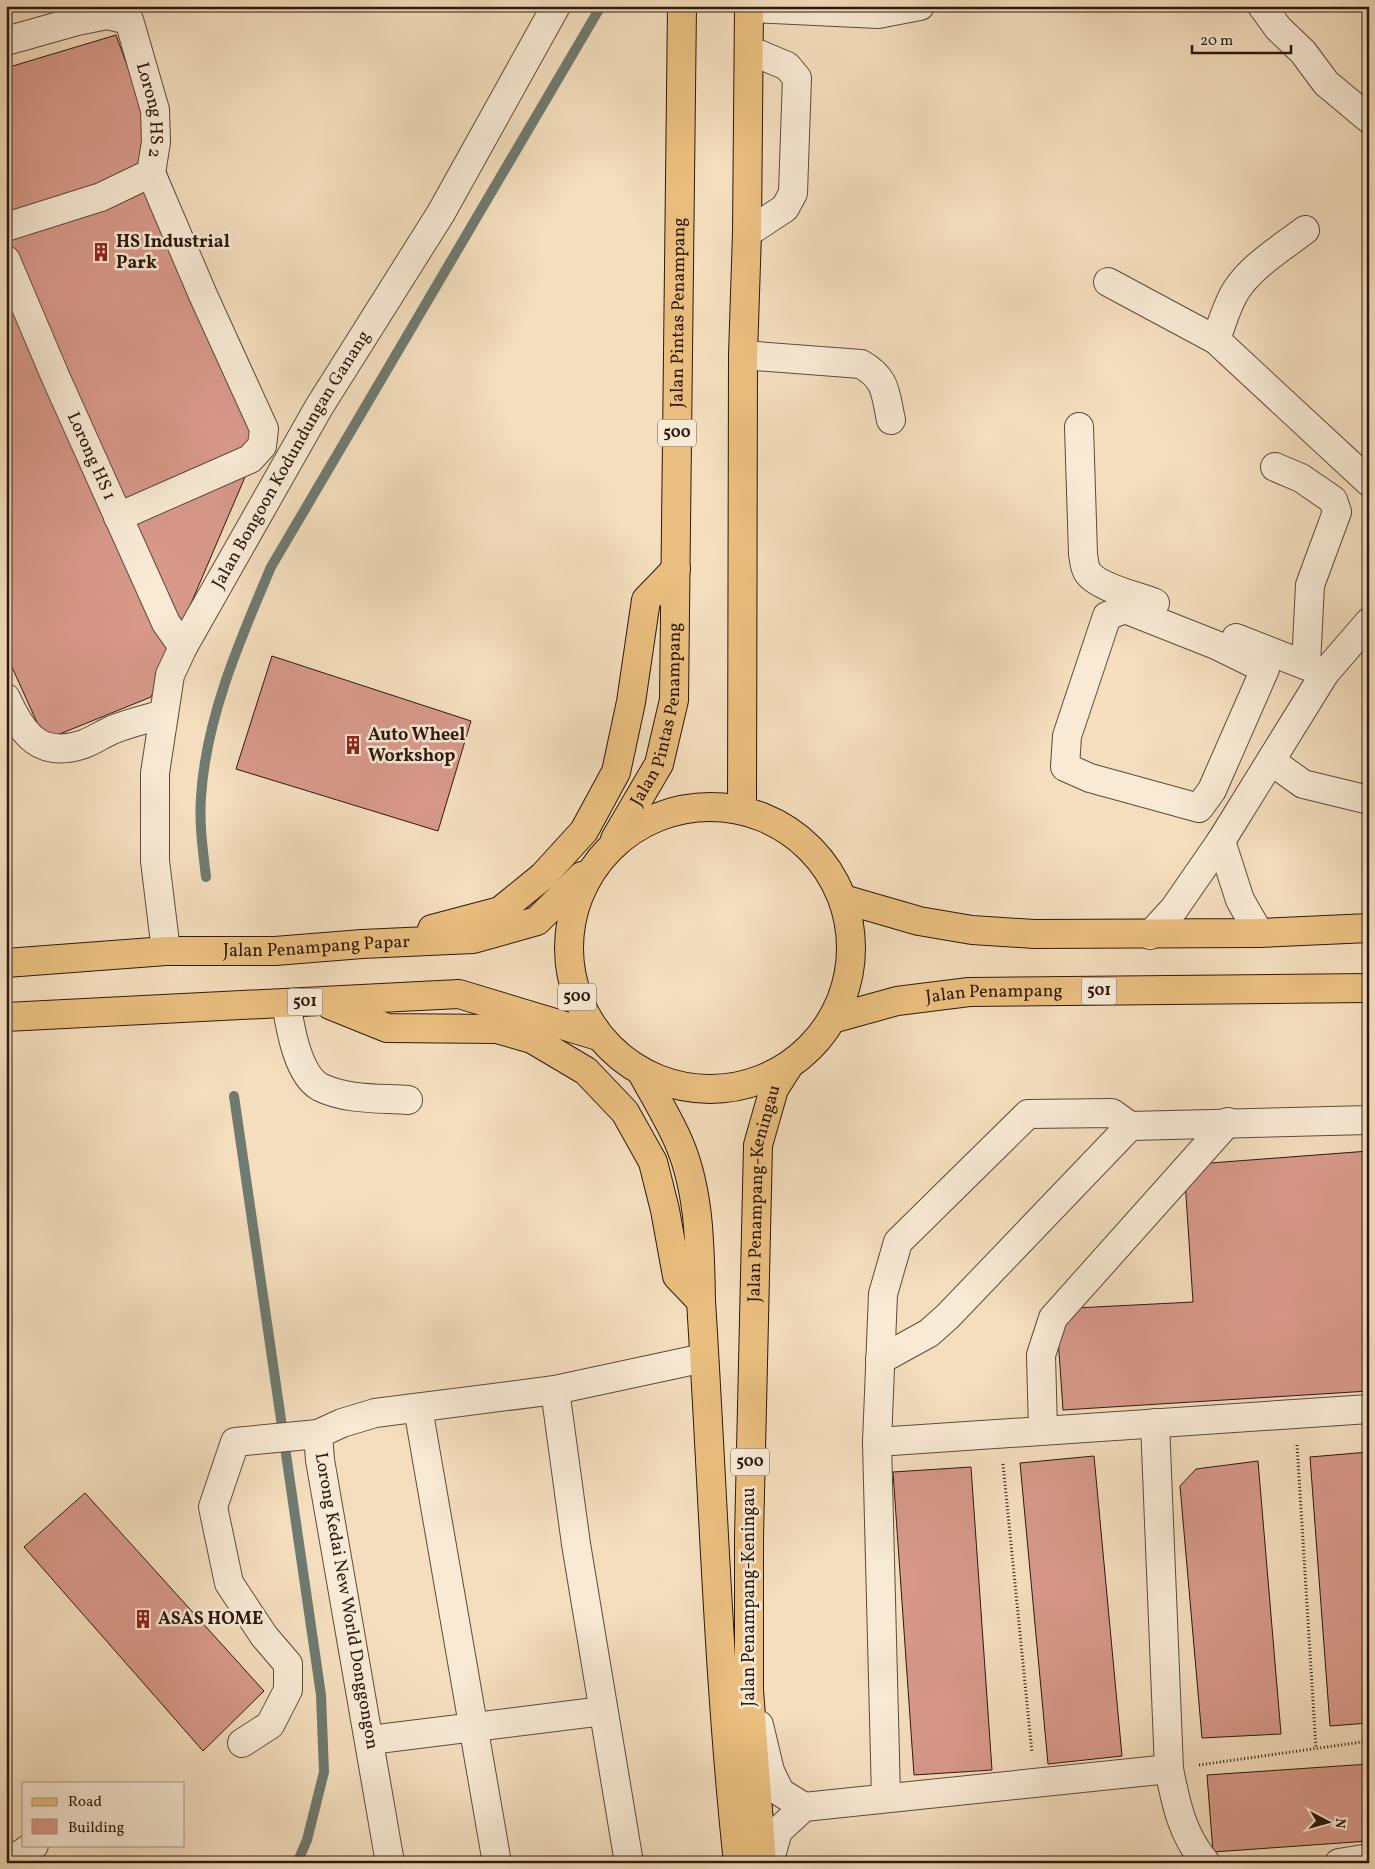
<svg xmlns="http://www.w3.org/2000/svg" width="1375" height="1869" font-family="Vollkorn,serif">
<rect width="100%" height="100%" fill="#f4debe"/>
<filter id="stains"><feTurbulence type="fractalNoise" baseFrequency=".004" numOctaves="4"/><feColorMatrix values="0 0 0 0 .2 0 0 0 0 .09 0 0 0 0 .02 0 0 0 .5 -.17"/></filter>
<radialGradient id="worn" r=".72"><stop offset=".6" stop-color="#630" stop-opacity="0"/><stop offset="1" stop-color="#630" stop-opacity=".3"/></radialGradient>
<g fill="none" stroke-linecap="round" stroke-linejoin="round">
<g stroke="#6f7a70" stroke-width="10">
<path d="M206 877C203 851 199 824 201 797 206 717 240 640 271 567L601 6"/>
<polyline points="234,1096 321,1695 324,1772 307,1840 297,1863"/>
</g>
</g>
<g fill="#d8998b" stroke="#2c180e">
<polygon points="116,35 263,435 151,697 45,740 6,654 6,68"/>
<polygon points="272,656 471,721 438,831 236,769"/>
<polygon points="1369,1151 1369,1391 1063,1410 1056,1309 1193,1302 1184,1165"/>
<polygon points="1369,1452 1369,1723 1330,1726 1310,1457"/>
<polygon points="1094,1456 1122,1756 1048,1764 1020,1463"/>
<polygon points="1258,1461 1281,1734 1202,1738 1180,1486 1196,1469"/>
<polygon points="971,1467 992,1770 914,1775 893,1472"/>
<polygon points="85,1493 264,1691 203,1751 24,1547"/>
<polygon points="1369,1764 1369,1841 1213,1852 1207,1775"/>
</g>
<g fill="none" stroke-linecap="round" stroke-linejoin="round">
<g stroke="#5e4a3a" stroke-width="30">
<g id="minor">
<polyline points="1262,6 1278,28 1303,52 1326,83 1369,119"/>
<polyline points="749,8 878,14 920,6"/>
<path id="s1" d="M6 41 77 21 107 15 129 20 155 110 156 142 151 173"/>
<polyline points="6,227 101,197 151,173"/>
<polyline points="747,233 785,208 793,193 797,78 787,66 749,50"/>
<path id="s2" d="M6 260 56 378 166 623 183 647"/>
<polyline points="1108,282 1216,340 1369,482"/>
<path d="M1216 340C1222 323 1227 304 1237 289 1253 265 1283 247 1305 230"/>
<path d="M743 355 861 364C887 379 885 393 891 420"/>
<path d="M1079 427 1083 554C1084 560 1084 567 1088 573 1099 588 1138 596 1155 603"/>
<polyline points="1275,467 1301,478 1333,500 1337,512 1310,585 1306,665"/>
<polyline points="118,517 250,459 262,446 264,429 203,295 151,173"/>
<polygon points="1125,609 1216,645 1265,669 1212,790 1199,808 1090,778 1065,767 1067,736 1107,616"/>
<polyline points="1236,638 1325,673"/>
<path d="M6 698C23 735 40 759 84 744 94 740 103 734 112 730 129 723 147 719 164 714"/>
<polyline points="1271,761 1303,784 1369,800"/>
<polyline points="1221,841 1240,900 1259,933"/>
<polyline points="1150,935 1174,909 1221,841 1325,673 1369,622"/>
<path id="s3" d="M166 951 155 861V773L170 675 183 647 319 407 441 213 556 6"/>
<path d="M286 1003C290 1026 297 1074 320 1087 346 1100 380 1098 408 1100"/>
<polyline points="880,1360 929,1333 948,1316 1130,1126"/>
<polyline points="555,1390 576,1544 629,1863"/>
<polyline points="418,1408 497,1863"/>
<path d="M1155 1423 1169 1769C1176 1804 1182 1835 1206 1863"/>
<polyline points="1043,1430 1041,1355 1053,1318 1228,1122"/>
<polyline points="877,1442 1369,1409"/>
<polyline points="759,1725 770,1771 780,1792 804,1807"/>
<polyline points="370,1740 603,1711"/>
<polyline points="242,1743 270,1725 288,1690 288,1664 264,1636 229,1583 213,1507 235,1442 318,1434"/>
<polyline points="886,1797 877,1442 883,1294 898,1242 1028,1114 1112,1113 1130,1126 1369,1120"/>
<polyline points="8,1863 34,1845"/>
<polyline points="390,1863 320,1460 318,1434 342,1423 375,1413 555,1390 704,1358"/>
<polyline points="769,1863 778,1831 804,1807 1169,1769"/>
<polyline points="1339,1863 1369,1858"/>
</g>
</g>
<g stroke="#2c180e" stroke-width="30">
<g id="major">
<circle cx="710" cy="948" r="141"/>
<polyline points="742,809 743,355 747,233 749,6"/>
<path id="s4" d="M615 839 659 764 674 700 682 6"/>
<polyline points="843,899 919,921 972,930 1034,934 1259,933 1369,928"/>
<polyline points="432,929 500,911 543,876 584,831 616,772 631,702 646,600 676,569"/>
<path id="s5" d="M6 963 166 951H275L362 944 473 939 537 921 582 876"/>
<polyline points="330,1005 387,1028 497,1029 532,1039 586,1071 625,1112 653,1162 665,1210 677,1276 701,1301"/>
<polyline points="6,1017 459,994 598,1036"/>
<path id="s6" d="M832 1019 897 1001 969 992 1369 988"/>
<path d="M642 1073C653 1093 665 1113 675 1134 700 1185 700 1246 701 1301 713 1488 718 1676 738 1863"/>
<path id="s7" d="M762 1863 749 1690V1538L758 1145 774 1089 788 1067"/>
</g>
</g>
<g stroke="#2c180e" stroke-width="3" stroke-dasharray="1 2.5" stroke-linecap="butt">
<polyline points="1297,1445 1316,1749"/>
<polyline points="1003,1464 1032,1753"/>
<polyline points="1199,1765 1369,1741"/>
</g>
<use href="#minor" stroke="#f8ead5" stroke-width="28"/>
<use href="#major" stroke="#eabf7f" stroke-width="28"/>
</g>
<defs>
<g id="building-bare" transform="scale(1.5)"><path d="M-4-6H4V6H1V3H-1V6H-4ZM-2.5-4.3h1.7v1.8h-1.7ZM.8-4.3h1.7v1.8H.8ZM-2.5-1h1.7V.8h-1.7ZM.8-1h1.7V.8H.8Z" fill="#8f2418" stroke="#f8ead5" stroke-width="2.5" paint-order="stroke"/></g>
</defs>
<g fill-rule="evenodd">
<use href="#building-bare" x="101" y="252"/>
<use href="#building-bare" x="353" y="745"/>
<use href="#building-bare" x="143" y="1619"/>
</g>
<g text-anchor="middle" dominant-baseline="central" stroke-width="5" stroke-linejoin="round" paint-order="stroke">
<g fill="#f8ead5" stroke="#69574a" stroke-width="1">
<rect x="658" y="419.5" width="38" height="27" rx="4"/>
<rect x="1081.5" y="977.5" width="35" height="27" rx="4"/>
<rect x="558" y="983.5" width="38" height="27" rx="4"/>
<rect x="287.5" y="988.5" width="35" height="27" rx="4"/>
<rect x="731" y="1448.5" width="38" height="27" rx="4"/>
</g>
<g font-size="16" font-weight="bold" fill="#2c180e">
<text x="677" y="433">500</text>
<text x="1099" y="991">501</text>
<text x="577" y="997">500</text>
<text x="305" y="1002">501</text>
<text x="750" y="1462">500</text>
</g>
<g font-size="18" fill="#2c180e" stroke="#f8ead5">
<text stroke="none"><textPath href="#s1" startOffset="220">Lorong HS 2</textPath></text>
<text stroke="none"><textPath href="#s4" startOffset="540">Jalan Pintas Penampang</textPath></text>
<text stroke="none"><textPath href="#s2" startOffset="214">Lorong HS 1</textPath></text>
<text stroke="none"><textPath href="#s3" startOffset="525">Jalan Bongoon Kodundungan Ganang</textPath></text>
<text stroke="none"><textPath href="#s4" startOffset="135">Jalan Pintas Penampang</textPath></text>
<text stroke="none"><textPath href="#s5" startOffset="311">Jalan Penampang Papar</textPath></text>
<text stroke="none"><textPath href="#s6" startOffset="165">Jalan Penampang</textPath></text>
<text stroke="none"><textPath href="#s7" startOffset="671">Jalan Penampang-Keningau</textPath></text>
<text transform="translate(749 1597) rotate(-90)">Jalan Penampang-Keningau</text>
<text transform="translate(346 1601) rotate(80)">Lorong Kedai New World Donggongon</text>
</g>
<g font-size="18" font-weight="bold" fill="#2c180e" stroke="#f8ead5" text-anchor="start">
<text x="116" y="242">HS Industrial<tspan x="116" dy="21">Park</tspan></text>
<text x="368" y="735">Auto Wheel<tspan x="368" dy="21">Workshop</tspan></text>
<text x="158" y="1619">ASAS HOME</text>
</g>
</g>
<rect width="1375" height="1869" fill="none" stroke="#f4debe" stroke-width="25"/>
<rect x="8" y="8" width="1360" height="1854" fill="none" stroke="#2c180e" stroke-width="2.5"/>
<rect x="12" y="12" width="1350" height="1844" fill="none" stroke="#2c180e"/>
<rect x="22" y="1782" width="162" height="65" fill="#f8ead5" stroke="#a69685"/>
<rect x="32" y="1798" width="25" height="8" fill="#eabf7f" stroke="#a69685"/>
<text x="68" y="1806" font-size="15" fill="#2c180e">Road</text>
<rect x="32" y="1819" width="25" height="15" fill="#d8998b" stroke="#a69685"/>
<text x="68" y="1832" font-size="15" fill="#2c180e">Building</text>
<g transform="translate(1328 1822) rotate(96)" stroke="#f8ead5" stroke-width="4" paint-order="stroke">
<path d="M0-4L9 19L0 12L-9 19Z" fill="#2c180e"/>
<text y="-8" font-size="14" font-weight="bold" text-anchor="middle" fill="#2c180e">N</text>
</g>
<path d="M1192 45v8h99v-8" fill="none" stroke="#2c180e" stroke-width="2.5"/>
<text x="1200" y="45" font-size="15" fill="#2c180e" stroke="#f8ead5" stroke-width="4" paint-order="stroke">20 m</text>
<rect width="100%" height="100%" filter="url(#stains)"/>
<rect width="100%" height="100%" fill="url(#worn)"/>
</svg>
